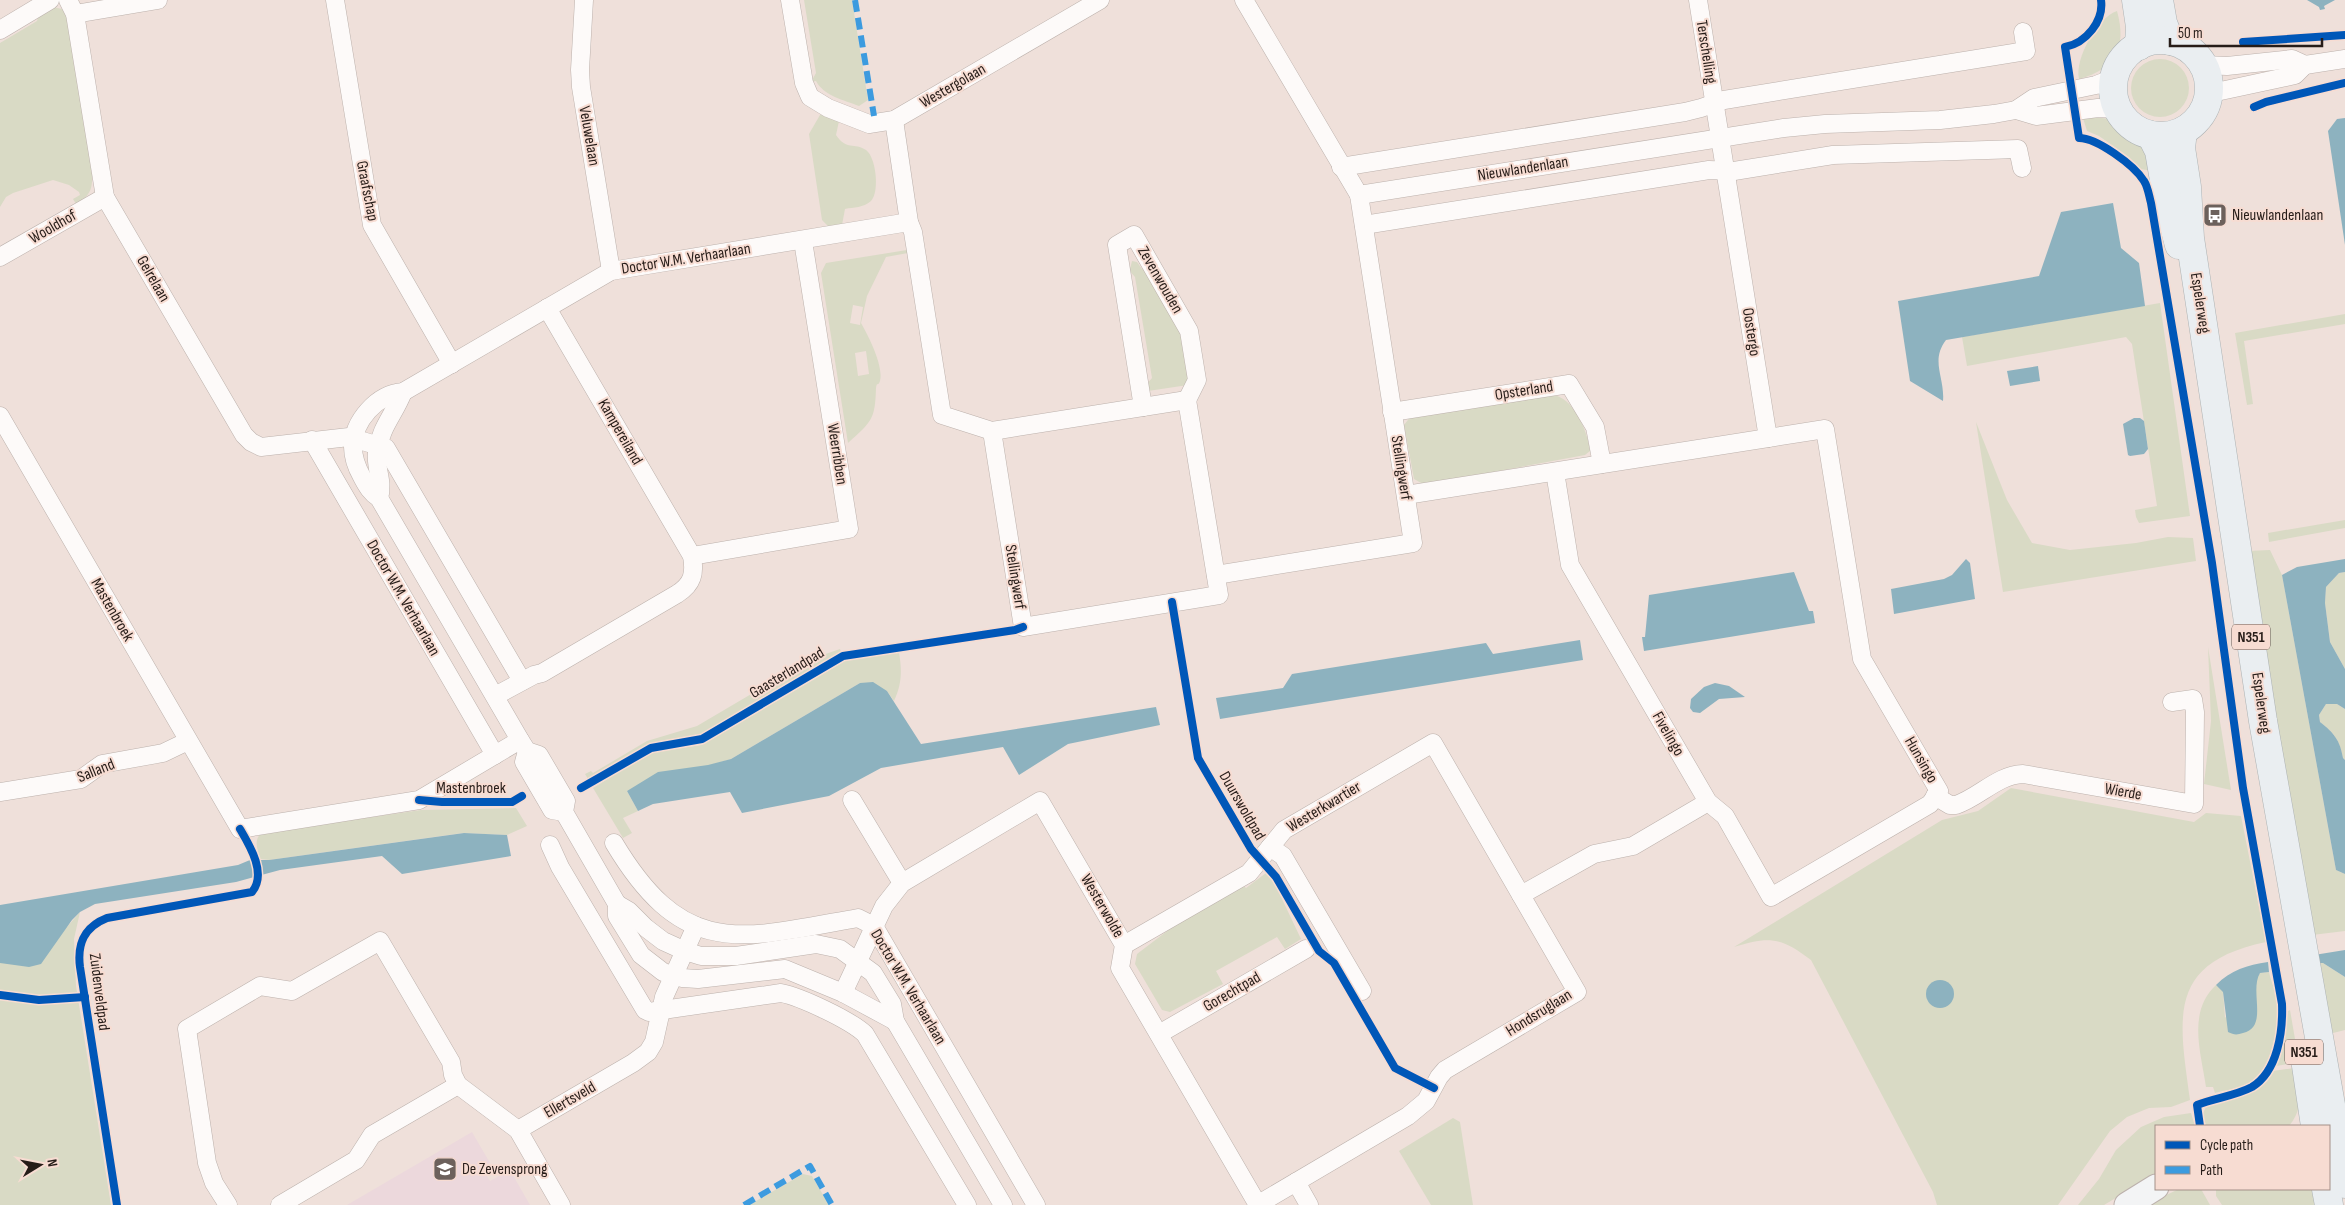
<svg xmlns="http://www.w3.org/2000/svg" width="2345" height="1205" font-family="'Sofia Sans Condensed',sans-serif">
<rect width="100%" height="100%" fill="#efe0da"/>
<polygon fill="#ecd8dc" points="472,1132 490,1163 481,1167 490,1181 510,1170 530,1205 347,1205"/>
<g fill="#d9dac5" fill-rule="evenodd">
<path d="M804 0H852L868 100 859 106C844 100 824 96 816 81L811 82 816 73Z"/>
<path d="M53 7 62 9 67 17 92 173C93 189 90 196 76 204L73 199 80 195 79 192 69 185 53 180 13 193 6 197 0 207V43L37 21 39 14Z"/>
<path d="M2117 11C2127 47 2116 69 2079 79 2074 59 2098 17 2117 11Z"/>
<circle cx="2160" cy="88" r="29"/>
<path d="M823 114 839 121 836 135C847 151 854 142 866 150 876 157 880 192 871 201 863 208 854 207 845 209L842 225 828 226 822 220 809 134 820 115Z"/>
<polygon points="2093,117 2110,119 2141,142 2154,171 2140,169 2129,157 2099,136 2087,131 2083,118"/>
<path d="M907 250 908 253 886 257 867 296 861 323C868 335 884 366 880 381 878 387 877 381 876 388 875 420 872 421 848 443L821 273 826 263ZM853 305 863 307 860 325 850 323ZM866 351 869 374 858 376 855 353Z"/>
<polygon points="1132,261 1137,262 1142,269 1145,268 1182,331 1189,373 1188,385 1148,391 1146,385 1152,378 1135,277 1128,269 1130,269"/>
<polygon points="2160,303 2190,516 2139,523 2136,517 2135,510 2157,506 2132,344 2126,337 1967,366 1962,337"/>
<polygon points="2345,314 2345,324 2244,341 2253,404 2247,405 2235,333"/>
<path d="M1552 395C1573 396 1588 432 1590 451L1585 455 1429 484H1423L1414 479 1404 425 1411 416Z"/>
<polygon points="1976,422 2007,500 2032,543 2070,550 2136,543 2168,537 2193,538 2196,561 2003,592"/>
<polygon points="2345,520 2345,528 2269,542 2268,533"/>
<polygon points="2270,550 2282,575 2336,870 2345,874 2345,931 2312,935 2248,551"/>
<polygon points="2345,572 2345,669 2330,642 2325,603 2326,587 2339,573"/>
<polygon points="2208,647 2231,790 2204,784 2211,721"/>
<polygon points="840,649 841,652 700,735 649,744 588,779 585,774 591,771 593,773 647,741 697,726 811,659"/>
<path d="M899 652C902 671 902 684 894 701L887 691 860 683 731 759 627 791 638 811 623 818 632 833 623 838 593 788 651 752 702 745 845 661Z"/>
<path d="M2326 704H2337L2345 709V760L2343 758C2339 739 2335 734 2320 722L2319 715Z"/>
<path d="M2011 788 2194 822 2206 813 2241 816 2266 942C2166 963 2179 1018 2190 1100L2171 1107 2149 1108 2127 1117 2110 1131 2058 1205H1937L1933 1192 1811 960C1781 937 1769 936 1734 947L1942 820 1978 811Z"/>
<path d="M516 808 527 826 507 835 463 833 269 860 260 859C258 849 253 842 261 833L421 810Z"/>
<polygon points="1266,873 1273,880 1301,939 1285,949 1277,937 1216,971 1223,984 1170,1012 1162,1010 1135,964 1137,954 1175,925 1243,885 1246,888"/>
<polygon points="0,910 67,927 80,912 74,939 76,986 111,1205 0,1205"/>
<polygon points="2316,963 2323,963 2345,977 2345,1030 2325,1035"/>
<path d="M2269 972C2271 982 2276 991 2277 1002 2279 1025 2272 1076 2246 1085 2236 1089 2225 1090 2215 1093L2213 1087H2206C2201 1053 2187 1012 2216 985L2223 991 2225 1018 2260 973Z"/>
<polygon points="2290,1010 2299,1062 2276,1066 2283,1044 2288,1011"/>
<path d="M2301 1067C2301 1089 2304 1108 2289 1126H2206L2203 1113 2206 1107 2256 1090 2273 1071Z"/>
<polygon points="2191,1113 2195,1126 2156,1126 2156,1174 2104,1205 2078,1205 2099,1179 2116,1150 2141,1127 2164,1117"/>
<polygon points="1453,1118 1460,1122 1473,1205 1431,1205 1399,1151"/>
<polygon points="803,1174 812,1176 829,1205 749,1205"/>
<polygon points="2179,1189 2201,1189 2210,1205 2145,1205"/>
<polygon points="2216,1189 2315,1189 2321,1205 2222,1205 2216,1196"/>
</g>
<g fill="#8db2bf">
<polygon points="2307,0 2335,0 2324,6 2325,9 2320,10 2319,7"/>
<polygon points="2345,118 2345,245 2328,131 2337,119"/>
<path d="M2113 203 2121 248 2139 263 2145 306 1946 340C1930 361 1945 377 1943 401L1910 381 1898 301 2039 276 2061 212Z"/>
<polygon points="2038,366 2040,381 2010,386 2007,371"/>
<polygon points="2134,418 2140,418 2144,421 2148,449 2144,454 2130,456 2128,455 2123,424"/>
<polygon points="1966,559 1970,563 1975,599 1894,614 1891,589 1944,579 1952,575"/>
<path d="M2345 559V572L2339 573 2326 587 2325 603 2330 642 2345 669V709L2337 704H2326L2319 715 2320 722C2334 733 2340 740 2343 758L2345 760V874L2336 870 2282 575 2297 567Z"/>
<polygon points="1794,572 1809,611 1813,611 1815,623 1644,651 1642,637 1645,637 1649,595"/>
<polygon points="1580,640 1583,660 1220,719 1216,698 1283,688 1292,674 1486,643 1493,654"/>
<polygon points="873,682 887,691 921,744 1156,707 1160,725 1068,744 1019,775 1003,747 881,768 829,796 742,813 730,792 653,804 638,811 627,791 658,772 708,765 731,759 860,683"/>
<polygon points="1715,683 1729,686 1745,697 1719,699 1700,713 1693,712 1690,708 1691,699 1704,687"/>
<polygon points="464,833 507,835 511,856 402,874 382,856 280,870 236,882 95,904 80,912 72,920 41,964 29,967 0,963 0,905 238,865 250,860 269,860"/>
<polygon points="2345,950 2345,977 2323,963 2316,963 2314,955"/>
<path d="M2268 962 2269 972 2260 973C2249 991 2269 1027 2243 1033 2237 1035 2234 1035 2228 1032L2223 992 2216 985C2231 970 2247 965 2268 962Z"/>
<circle cx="1940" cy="994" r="14"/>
</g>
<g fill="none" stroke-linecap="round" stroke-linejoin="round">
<g stroke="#bcb1ac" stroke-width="19">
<g id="street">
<polyline points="68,0 75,14 105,197 244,435 251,442 261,447 349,437 386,448 522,681"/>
<polyline points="335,0 372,225 452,364"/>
<polyline points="584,0 580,70 581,87 611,271"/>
<polyline points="790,0 804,83 810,97 828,108 869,124 894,120 1100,0"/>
<polyline points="1244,0 1359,195 1784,128 1825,124 1940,120 1994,114 2016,110 2034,98 2096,85 2114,78"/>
<polyline points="75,14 158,0"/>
<polyline points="0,30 50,0"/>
<polyline points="2203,65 2227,66 2292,59 2305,65 2345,59"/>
<polyline points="2208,97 2216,92 2295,75 2305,65"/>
<polyline points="2016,110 2036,116 2098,108 2118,109"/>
<polyline points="894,120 909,222 913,232 942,415 992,431 1187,400"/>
<polyline points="1341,167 1685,112 1701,108 1724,100 2026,51 2023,32"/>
<polyline points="1364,225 1709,170 1734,171 1833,155 2018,149 2022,168"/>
<polyline points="0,257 105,197"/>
<polyline points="1143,407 1117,245 1134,235 1189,331 1197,380 1187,400"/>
<polyline points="1392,412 1569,384 1595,427 1602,464"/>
<polyline points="0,416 240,829 419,800 520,740"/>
<polyline points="992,431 1023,627 1219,595 1187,400"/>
<polyline points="312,440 495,755"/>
<polyline points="1555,472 1570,565 1708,802 1725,816 1771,897 1930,804 1939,791 1862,659 1825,429 1768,438 1698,0"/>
<polyline points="1406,495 1768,438"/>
<path d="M379 498C384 481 375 469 377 452 381 426 394 415 403 392"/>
<polyline points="692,556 849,529 803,241"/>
<polyline points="1216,575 1413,543 1359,195"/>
<path d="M495 696 534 675 542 673 677 594C693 584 695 573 692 556L547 308"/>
<polyline points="527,751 524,762 552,810 564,812"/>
<polyline points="0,792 81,779 102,764 163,753 188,741"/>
<path d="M1935 796 1950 805H1956C1980 797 1997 775 2023 774L2194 804 2195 712 2193 699 2172 702"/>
<polyline points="852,800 902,883"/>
<path d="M614 843C684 960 740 939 858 918L874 926 1036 1205"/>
<path d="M550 845 560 867 645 1010 649 1012 781 993C801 997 850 1020 865 1034L967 1205"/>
<polyline points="1270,847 1283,856 1362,991"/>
<polyline points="1521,895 1594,854 1633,846 1708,802"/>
<polyline points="617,904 629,911 646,928 663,941 685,951 701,956 736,956 816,944 840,949 873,973 892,1004 895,1021 1003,1205"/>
<polyline points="1124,945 1249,873 1284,830 1433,743 1577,992 1445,1070 1439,1077 1426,1101 1408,1116 1257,1205"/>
<polyline points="843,993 884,906 902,883 1040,801 1124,945 1120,968 1258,1205"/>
<path d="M895 1021 843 993 785 969 698 979 682 978 663 972 641 955 617 916V904L564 812 566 801 539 755 527 751 520 740 379 498C370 492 367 486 362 477 357 468 353 458 353 447 353 421 377 394 403 392L611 271 909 222"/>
<polyline points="1159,1034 1306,949"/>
<polyline points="518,1130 633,1063 648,1052 654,1042 664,997 696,926"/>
<polyline points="1296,1182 1309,1205"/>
<polyline points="228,1205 214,1183 207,1163 187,1029 260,986 292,991 380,941 451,1062 453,1075 458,1085 518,1130 561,1205"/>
<polyline points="280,1205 356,1160 372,1135 458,1085"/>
</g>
</g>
<g stroke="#bcb1ac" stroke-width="27">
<polyline id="secondary" points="2127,1205 2156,1187"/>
</g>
<g stroke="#adb2b3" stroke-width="29">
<g id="primary">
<polyline points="2136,0 2140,27 2139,46"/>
<polyline points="2159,0 2163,23 2170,41"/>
<circle cx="2161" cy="88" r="48"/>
<polyline points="2183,131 2181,148 2187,187 2190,238 2263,721 2345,1184"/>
<polyline points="2151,135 2159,151 2168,204 2179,245"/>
<polyline points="2305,1059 2315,1126"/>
<polyline points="2326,1189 2329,1205"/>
</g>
</g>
<use href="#street" stroke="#fdfaf9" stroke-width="18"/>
<use href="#secondary" stroke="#f3f4f5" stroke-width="25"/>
<use href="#primary" stroke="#eaeef1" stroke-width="28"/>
<g stroke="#3c9bdf" stroke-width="6" stroke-dasharray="12 6" stroke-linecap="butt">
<polyline points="855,0 874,116"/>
<polyline points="744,1205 810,1166 832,1205"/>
</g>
<g stroke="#f7dcd2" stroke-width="11">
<g id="cycleway">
<path d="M2101 0C2104 21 2086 43 2065 47L2079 138C2097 138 2134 165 2144 181 2148 187 2149 196 2151 203L2212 563 2243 788 2282 1004C2283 1031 2278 1071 2252 1087 2235 1096 2214 1098 2197 1105L2200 1126"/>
<polyline points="2243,42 2345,35"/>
<polyline points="2254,107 2266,102 2345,83"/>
<polyline points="1172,602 1198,758 1251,849 1276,877 1319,951 1334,963 1395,1068 1434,1088"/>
<polyline points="581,788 651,748 702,739 843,656 1015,630 1023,627"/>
<polyline points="419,800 442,802 512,802 522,796"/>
<polyline points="0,995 39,1000 85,997"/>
<path d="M117 1205 80 967C77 944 84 927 107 918L252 892C267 874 250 846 240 829"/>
</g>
</g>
<use href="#cycleway" stroke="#0057b8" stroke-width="8"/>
</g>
<defs>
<g id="bus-square" transform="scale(1.25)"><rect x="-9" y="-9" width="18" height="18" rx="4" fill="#6c615c" stroke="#f7dcd2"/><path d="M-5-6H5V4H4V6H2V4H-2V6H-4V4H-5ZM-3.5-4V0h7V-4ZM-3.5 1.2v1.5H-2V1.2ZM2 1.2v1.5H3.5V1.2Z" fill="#fff"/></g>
<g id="school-square" transform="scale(1.25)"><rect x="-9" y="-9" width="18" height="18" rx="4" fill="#6c615c" stroke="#f7dcd2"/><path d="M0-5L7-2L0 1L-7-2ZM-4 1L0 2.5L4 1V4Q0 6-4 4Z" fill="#fff"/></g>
</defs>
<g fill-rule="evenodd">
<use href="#bus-square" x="2215" y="215"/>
<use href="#school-square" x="445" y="1169"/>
</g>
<g text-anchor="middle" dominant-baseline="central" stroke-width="4" stroke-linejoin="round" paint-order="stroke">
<g fill="#f7dcd2" stroke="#655650" stroke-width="1">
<rect x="2232" y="624.5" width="38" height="25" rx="4"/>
<rect x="2285" y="1039.5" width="38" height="25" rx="4"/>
</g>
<g font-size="15" font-weight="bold" fill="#261c18">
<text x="2251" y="637">N351</text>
<text x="2304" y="1052">N351</text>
</g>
<g font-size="16" fill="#261c18" stroke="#f7dcd2">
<text transform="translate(1706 52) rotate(81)">Terschelling</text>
<text transform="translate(953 86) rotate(-30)">Westergolaan</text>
<text transform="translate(589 136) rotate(80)">Veluwelaan</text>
<text transform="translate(1523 169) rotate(-9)">Nieuwlandenlaan</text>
<text transform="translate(367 191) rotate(79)">Graafschap</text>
<text transform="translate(53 227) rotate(-30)">Wooldhof</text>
<text transform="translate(686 259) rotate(-9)">Doctor W.M. Verhaarlaan</text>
<text transform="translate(153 279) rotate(60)">Gelrelaan</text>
<text transform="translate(1160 280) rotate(60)">Zevenwouden</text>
<text transform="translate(2200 303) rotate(81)">Espelerweg</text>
<text transform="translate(1751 332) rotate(81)">Oostergo</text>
<text transform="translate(1524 391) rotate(-9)">Opsterland</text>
<text transform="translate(620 432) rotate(60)">Kampereiland</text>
<text transform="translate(837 454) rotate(81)">Weerribben</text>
<text transform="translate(1401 468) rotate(81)">Stellingwerf</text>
<text transform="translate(1015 577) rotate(81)">Stellingwerf</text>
<text transform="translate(403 598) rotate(60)">Doctor W.M. Verhaarlaan</text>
<text transform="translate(112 610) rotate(60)">Mastenbroek</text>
<text transform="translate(787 673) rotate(-31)">Gaasterlandpad</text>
<text transform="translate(2261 703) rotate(82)">Espelerweg</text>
<text transform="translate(1668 734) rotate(60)">Fivelingo</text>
<text transform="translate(1921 760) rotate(60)">Hunsingo</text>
<text transform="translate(96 771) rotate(-22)">Salland</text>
<text x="471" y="788">Mastenbroek</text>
<text transform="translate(2123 792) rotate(10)">Wierde</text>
<text transform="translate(1242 806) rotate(60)">Duurswoldpad</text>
<text transform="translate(1324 807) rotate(-31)">Westerkwartier</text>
<text transform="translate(1102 906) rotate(60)">Westerwolde</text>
<text transform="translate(908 987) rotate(59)">Doctor W.M. Verhaarlaan</text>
<text transform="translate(99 992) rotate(83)">Zuidenveldpad</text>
<text transform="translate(1232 992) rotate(-30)">Gorechtpad</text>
<text transform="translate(1539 1013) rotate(-32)">Hondsruglaan</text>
<text transform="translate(570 1100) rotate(-30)">Ellertsveld</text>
</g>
<g font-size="16" fill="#261c18" stroke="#f7dcd2" text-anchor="start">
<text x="2232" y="215">Nieuwlandenlaan</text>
<text x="462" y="1169">De Zevensprong</text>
</g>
</g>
<rect x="2155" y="1125" width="175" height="65" fill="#f7dcd2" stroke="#a38f88"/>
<rect x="2165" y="1141" width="25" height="8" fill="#0057b8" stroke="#a38f88"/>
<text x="2200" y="1150" font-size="15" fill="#261c18">Cycle path</text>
<rect x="2165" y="1166" width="25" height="8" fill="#3c9bdf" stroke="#a38f88"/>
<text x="2200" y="1175" font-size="15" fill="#261c18">Path</text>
<g transform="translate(40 1165) rotate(80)" stroke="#f7dcd2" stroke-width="4" paint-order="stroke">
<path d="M0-4L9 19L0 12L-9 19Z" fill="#261c18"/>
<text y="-8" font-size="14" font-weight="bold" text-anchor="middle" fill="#261c18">N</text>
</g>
<path d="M2170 38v8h152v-8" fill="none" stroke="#261c18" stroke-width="2.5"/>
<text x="2178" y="38" font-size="15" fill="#261c18" stroke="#f7dcd2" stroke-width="4" paint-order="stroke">50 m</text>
</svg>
